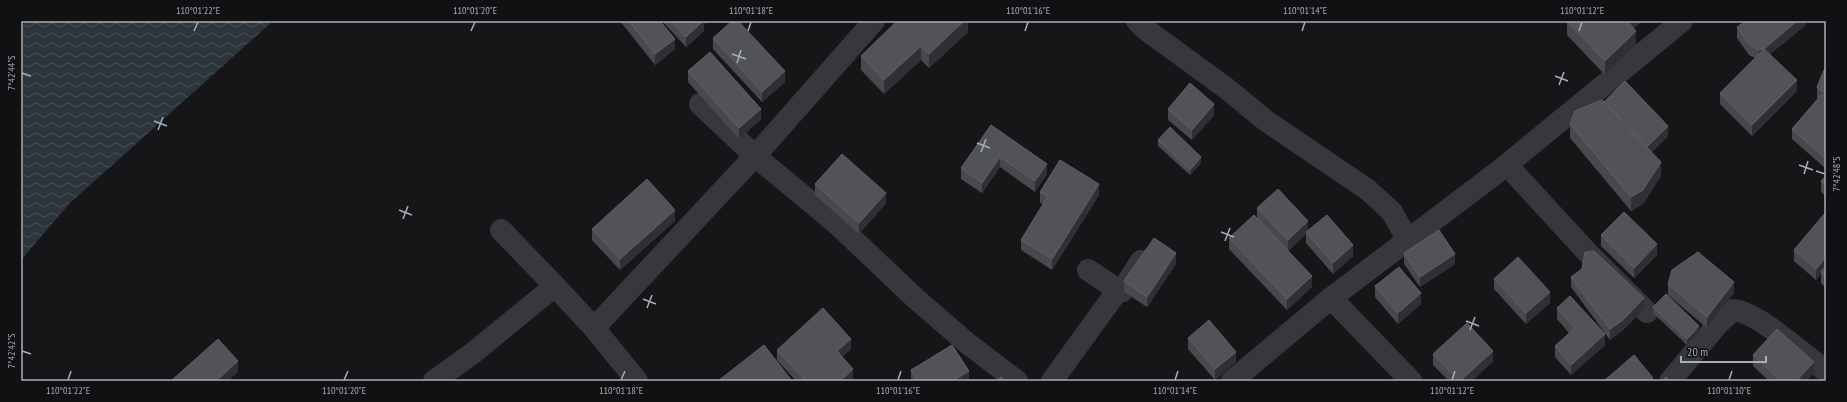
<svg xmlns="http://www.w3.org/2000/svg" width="1847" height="402" font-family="'PT Sans Narrow',sans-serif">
<defs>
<pattern id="water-waves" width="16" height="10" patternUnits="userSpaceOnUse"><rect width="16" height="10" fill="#2c353c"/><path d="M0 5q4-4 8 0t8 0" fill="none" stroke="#485056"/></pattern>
</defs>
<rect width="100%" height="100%" fill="#161618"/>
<polygon fill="url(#water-waves)" points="28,21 273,21 70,203 21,260 21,26"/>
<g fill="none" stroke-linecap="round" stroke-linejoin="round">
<g stroke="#37383d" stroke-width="22">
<polyline points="1137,21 1145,29 1226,88 1265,120 1368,190 1392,212 1407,239"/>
<polyline points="700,104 755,156 837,224 915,298 967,343 1017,381"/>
<polyline points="1507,165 1586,251 1647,312"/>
<polyline points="501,230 555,286"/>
<polyline points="1088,270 1118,290"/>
<polyline points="1331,298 1411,381"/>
<polyline points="594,328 755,156 874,21"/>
<polyline points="434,381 473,353 555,286 594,328 637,381"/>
<polyline points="1052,381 1118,290 1122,291 1141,261"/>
<polyline points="1232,381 1331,298 1499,171 1682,21"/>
<path d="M1670 381 1718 324 1733 310C1757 311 1805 356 1826 371"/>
</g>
</g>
<g fill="#47494d">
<polygon points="620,21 660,21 675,49 655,65"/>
<polygon points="662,21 708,21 705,24 704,22 704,31 686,47"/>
<polygon points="968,21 968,32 929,68 921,60 884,94 861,70 861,56"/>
<polygon points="1567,21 1641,21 1634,28 1636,45 1605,75 1567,35"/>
<polygon points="1806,21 1806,25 1770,54 1797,91 1752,136 1720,104 1720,93 1755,58 1749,55 1737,38 1737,27"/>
<polygon points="713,38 785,82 762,102 713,49"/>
<polygon points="1826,69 1826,166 1824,167 1792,139 1792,129 1818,99 1817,98 1817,87"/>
<polygon points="688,71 761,119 739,139 688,82"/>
<polygon points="1604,102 1668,136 1652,152 1661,176 1643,204 1631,211 1570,138 1570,124"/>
<polygon points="1168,109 1214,115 1192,140 1168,120"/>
<polygon points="991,125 1047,174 1035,192 1000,167 982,193 961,179 961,168"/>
<polygon points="1158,140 1201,163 1190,175 1158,146"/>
<polygon points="1826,176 1826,196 1821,192 1821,181"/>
<polygon points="815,184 886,203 859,234 815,195"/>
<polygon points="1040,192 1099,195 1052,270 1021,250 1021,240 1043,204 1040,203"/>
<polygon points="1257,208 1308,230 1353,256 1333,274 1306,243 1306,234 1288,251 1312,287 1287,310 1229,249 1229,238 1257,218"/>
<polygon points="1826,212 1826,288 1821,283 1821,273 1816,280 1794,261 1794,250"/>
<polygon points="675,221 620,270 592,240 592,229"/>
<polygon points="1601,235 1657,255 1634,278 1601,246"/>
<polygon points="1404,253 1455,264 1420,287 1404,264"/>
<polygon points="1176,264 1147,307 1124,292 1124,281"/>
<polygon points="1571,277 1644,309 1623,330 1610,340 1571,287"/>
<polygon points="1494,279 1550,303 1526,324 1494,289"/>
<polygon points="1668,284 1734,293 1707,328 1668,295"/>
<polygon points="1375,286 1421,304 1398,324 1375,297"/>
<polygon points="1653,307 1699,332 1687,345 1653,313"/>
<polygon points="1557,308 1605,345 1571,375 1555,357 1555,346 1569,333 1557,319"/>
<polygon points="1188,338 1236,362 1215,380 1188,349"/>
<polygon points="851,349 842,357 853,380 852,381 796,381 777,360 777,350"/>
<polygon points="1433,354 1493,361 1472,381 1449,381 1433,365"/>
<polygon points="1753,355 1814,373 1806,381 1769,381 1753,366"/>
<polygon points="911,370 969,381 911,381"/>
</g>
<g fill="#2f3033">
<polygon points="703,21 704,21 704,31 686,47 686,37"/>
<polygon points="964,21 968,21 968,32 929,68 929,54"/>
<polygon points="1627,21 1641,21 1627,35"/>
<polygon points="1797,21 1806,21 1806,25 1764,59 1759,61 1759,50"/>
<polygon points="1636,31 1636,45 1605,75 1605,61"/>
<polygon points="675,39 675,49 655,65 655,54"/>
<polygon points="921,46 921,60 884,94 884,80"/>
<polygon points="785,71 785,82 762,102 762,92"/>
<polygon points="1797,80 1797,91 1752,136 1752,125"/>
<polygon points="1214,104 1214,115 1192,140 1192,130"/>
<polygon points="761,109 761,119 739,139 739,128"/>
<polygon points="1668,126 1668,136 1646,158 1646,147"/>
<polygon points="1826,155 1826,166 1824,167 1824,157"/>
<polygon points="1000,157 1000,167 982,193 982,183"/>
<polygon points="1201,157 1201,163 1190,175 1190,170"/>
<polygon points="1661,162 1661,176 1643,204 1631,211 1631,197"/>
<polygon points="1047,164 1047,174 1035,192 1035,181"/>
<polygon points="1099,184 1099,195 1052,270 1052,259"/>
<polygon points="886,193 886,203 859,234 859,223"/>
<polygon points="675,210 675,221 620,270 620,259"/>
<polygon points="1308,221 1308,232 1306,232 1306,234 1288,251 1288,240"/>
<polygon points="1657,244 1657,255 1634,278 1634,268"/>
<polygon points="1353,245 1353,256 1333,274 1333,263"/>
<polygon points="1176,253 1176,264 1147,307 1147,297"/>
<polygon points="1455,254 1455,264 1420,287 1420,277"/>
<polygon points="1826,257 1826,268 1816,280 1816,269"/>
<polygon points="1312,276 1312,287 1287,310 1287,299"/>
<polygon points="1734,282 1734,293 1707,328 1707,317"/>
<polygon points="1550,292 1550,303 1526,324 1526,313"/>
<polygon points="1421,293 1421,304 1398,324 1398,313"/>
<polygon points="1644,298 1644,309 1623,330 1610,340 1610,329"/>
<polygon points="1699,326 1699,332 1687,345 1687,339"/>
<polygon points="1605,334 1605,345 1571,375 1571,365"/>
<polygon points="851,339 851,349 837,362 837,351"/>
<polygon points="1493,351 1493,361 1472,381 1460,381"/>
<polygon points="1236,352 1236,362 1215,380 1215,369"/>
<polygon points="238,361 238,372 228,381 216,381"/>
<polygon points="1814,362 1814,373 1806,381 1796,381"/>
<polygon points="853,369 853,380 852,381 840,381"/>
<polygon points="969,371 969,381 953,381"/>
</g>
<g fill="#525359" stroke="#5f6168">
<polygon points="629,21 660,21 675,39 655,54"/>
<polygon points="671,21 703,21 686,37"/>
<polygon points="732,21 738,21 785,71 762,92 713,38"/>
<polygon points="897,21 964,21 929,54 921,46 884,80 861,56"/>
<polygon points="1567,21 1627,21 1636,31 1605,61"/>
<polygon points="1746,21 1797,21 1764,49 1759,50 1749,44 1737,27"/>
<polygon points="1764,49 1797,80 1752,125 1720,93"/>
<polygon points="710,52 761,109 739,128 688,71"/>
<polygon points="1826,69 1826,94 1817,87 1824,70"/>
<polygon points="1625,81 1668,126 1647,147 1604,102"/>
<polygon points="1190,83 1214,104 1192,130 1168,109"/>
<polygon points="1822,94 1826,97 1826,155 1824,157 1792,129"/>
<polygon points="1602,100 1661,162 1643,190 1631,197 1570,124 1575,111"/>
<polygon points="991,125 1047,164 1035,181 1000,157 982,183 961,168"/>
<polygon points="1170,127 1201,157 1190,170 1158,140"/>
<polygon points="842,154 886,193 859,223 815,184"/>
<polygon points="1060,160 1099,184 1052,259 1021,240 1048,196 1040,192"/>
<polygon points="1826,176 1826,185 1821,181"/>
<polygon points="647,179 675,210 620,259 592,229"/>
<polygon points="1278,189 1308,221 1288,240 1257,208"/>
<polygon points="1624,212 1657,244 1634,268 1601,235"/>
<polygon points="1826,212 1826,257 1816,269 1794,250"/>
<polygon points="1254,215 1312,276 1287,299 1229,238"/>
<polygon points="1327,215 1353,245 1333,263 1306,232"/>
<polygon points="1439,230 1455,254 1420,277 1404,253"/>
<polygon points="1154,238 1176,253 1147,297 1124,281"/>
<polygon points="1594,251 1644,298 1623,320 1610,329 1571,277 1582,269 1585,252"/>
<polygon points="1698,252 1734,282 1707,317 1668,284 1672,270"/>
<polygon points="1518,257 1550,292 1526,313 1494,279"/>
<polygon points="1826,266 1826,277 1821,272"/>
<polygon points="1399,267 1421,293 1398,313 1375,286"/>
<polygon points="1666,294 1699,326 1687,339 1653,307"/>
<polygon points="1570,296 1605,334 1571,365 1555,346 1575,328 1557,308"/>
<polygon points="823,308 851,339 837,351 853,369 840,381 806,381 777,350"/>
<polygon points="1209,320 1236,352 1215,369 1188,338"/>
<polygon points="1467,323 1493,351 1460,381 1459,381 1433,354"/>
<polygon points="1777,329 1814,362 1796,381 1781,381 1753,355"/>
<polygon points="218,339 238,361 216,381 171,381"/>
<polygon points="764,345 792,381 718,381"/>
<polygon points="952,345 969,371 953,381 917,381 911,370"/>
<polygon points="1634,355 1653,378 1650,381 1604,381"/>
<polygon points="1001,377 1005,381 997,381"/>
<polygon points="1666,377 1670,381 1662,381"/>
</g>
<path fill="none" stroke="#a8adb8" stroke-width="1.5" d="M194 31 198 22M471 31 475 22M748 31 751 22M1025 31 1028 22M1302 31 1305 22M1579 31 1582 22M732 54 746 59M737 63 741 50M22 73 31 76M1555 76 1568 81M1559 85 1564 72M154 121 167 126M158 130 163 117M977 143 990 148M981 152 986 139M1799 165 1813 170M1816 171 1825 174M1804 174 1808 161M399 210 412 215M403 219 408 206M1221 232 1234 237M1225 241 1230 228M643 299 656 304M647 308 652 295M1466 321 1479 326M1470 330 1475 317M22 351 31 354M68 380 71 371M344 380 348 371M621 380 625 371M898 380 901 371M1175 380 1178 371M1452 380 1455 371M1729 380 1732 371"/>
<rect width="1847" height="402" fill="none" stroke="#111113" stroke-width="44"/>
<path d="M1681 356v6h85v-6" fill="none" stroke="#a8adb8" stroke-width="2"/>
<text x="1687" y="356" font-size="12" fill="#a8adb8" stroke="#111113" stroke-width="3" paint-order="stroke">20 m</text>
<rect x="22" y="22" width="1803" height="358" fill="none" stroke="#a8adb8" stroke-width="1.5"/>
<g font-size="10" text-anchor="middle" fill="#a8adb8">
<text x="198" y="14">110°01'22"E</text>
<text x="475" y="14">110°01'20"E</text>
<text x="751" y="14">110°01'18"E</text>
<text x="1028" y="14">110°01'16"E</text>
<text x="1305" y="14">110°01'14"E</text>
<text x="1582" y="14">110°01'12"E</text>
<text transform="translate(11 73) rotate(-90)" y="4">7°42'44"S</text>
<text transform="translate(1836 174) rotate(-90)" y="4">7°42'48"S</text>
<text transform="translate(11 351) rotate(-90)" y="4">7°42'42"S</text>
<text x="68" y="394">110°01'22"E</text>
<text x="344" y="394">110°01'20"E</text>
<text x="621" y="394">110°01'18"E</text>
<text x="898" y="394">110°01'16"E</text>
<text x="1175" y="394">110°01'14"E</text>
<text x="1452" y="394">110°01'12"E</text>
<text x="1729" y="394">110°01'10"E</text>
</g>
</svg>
